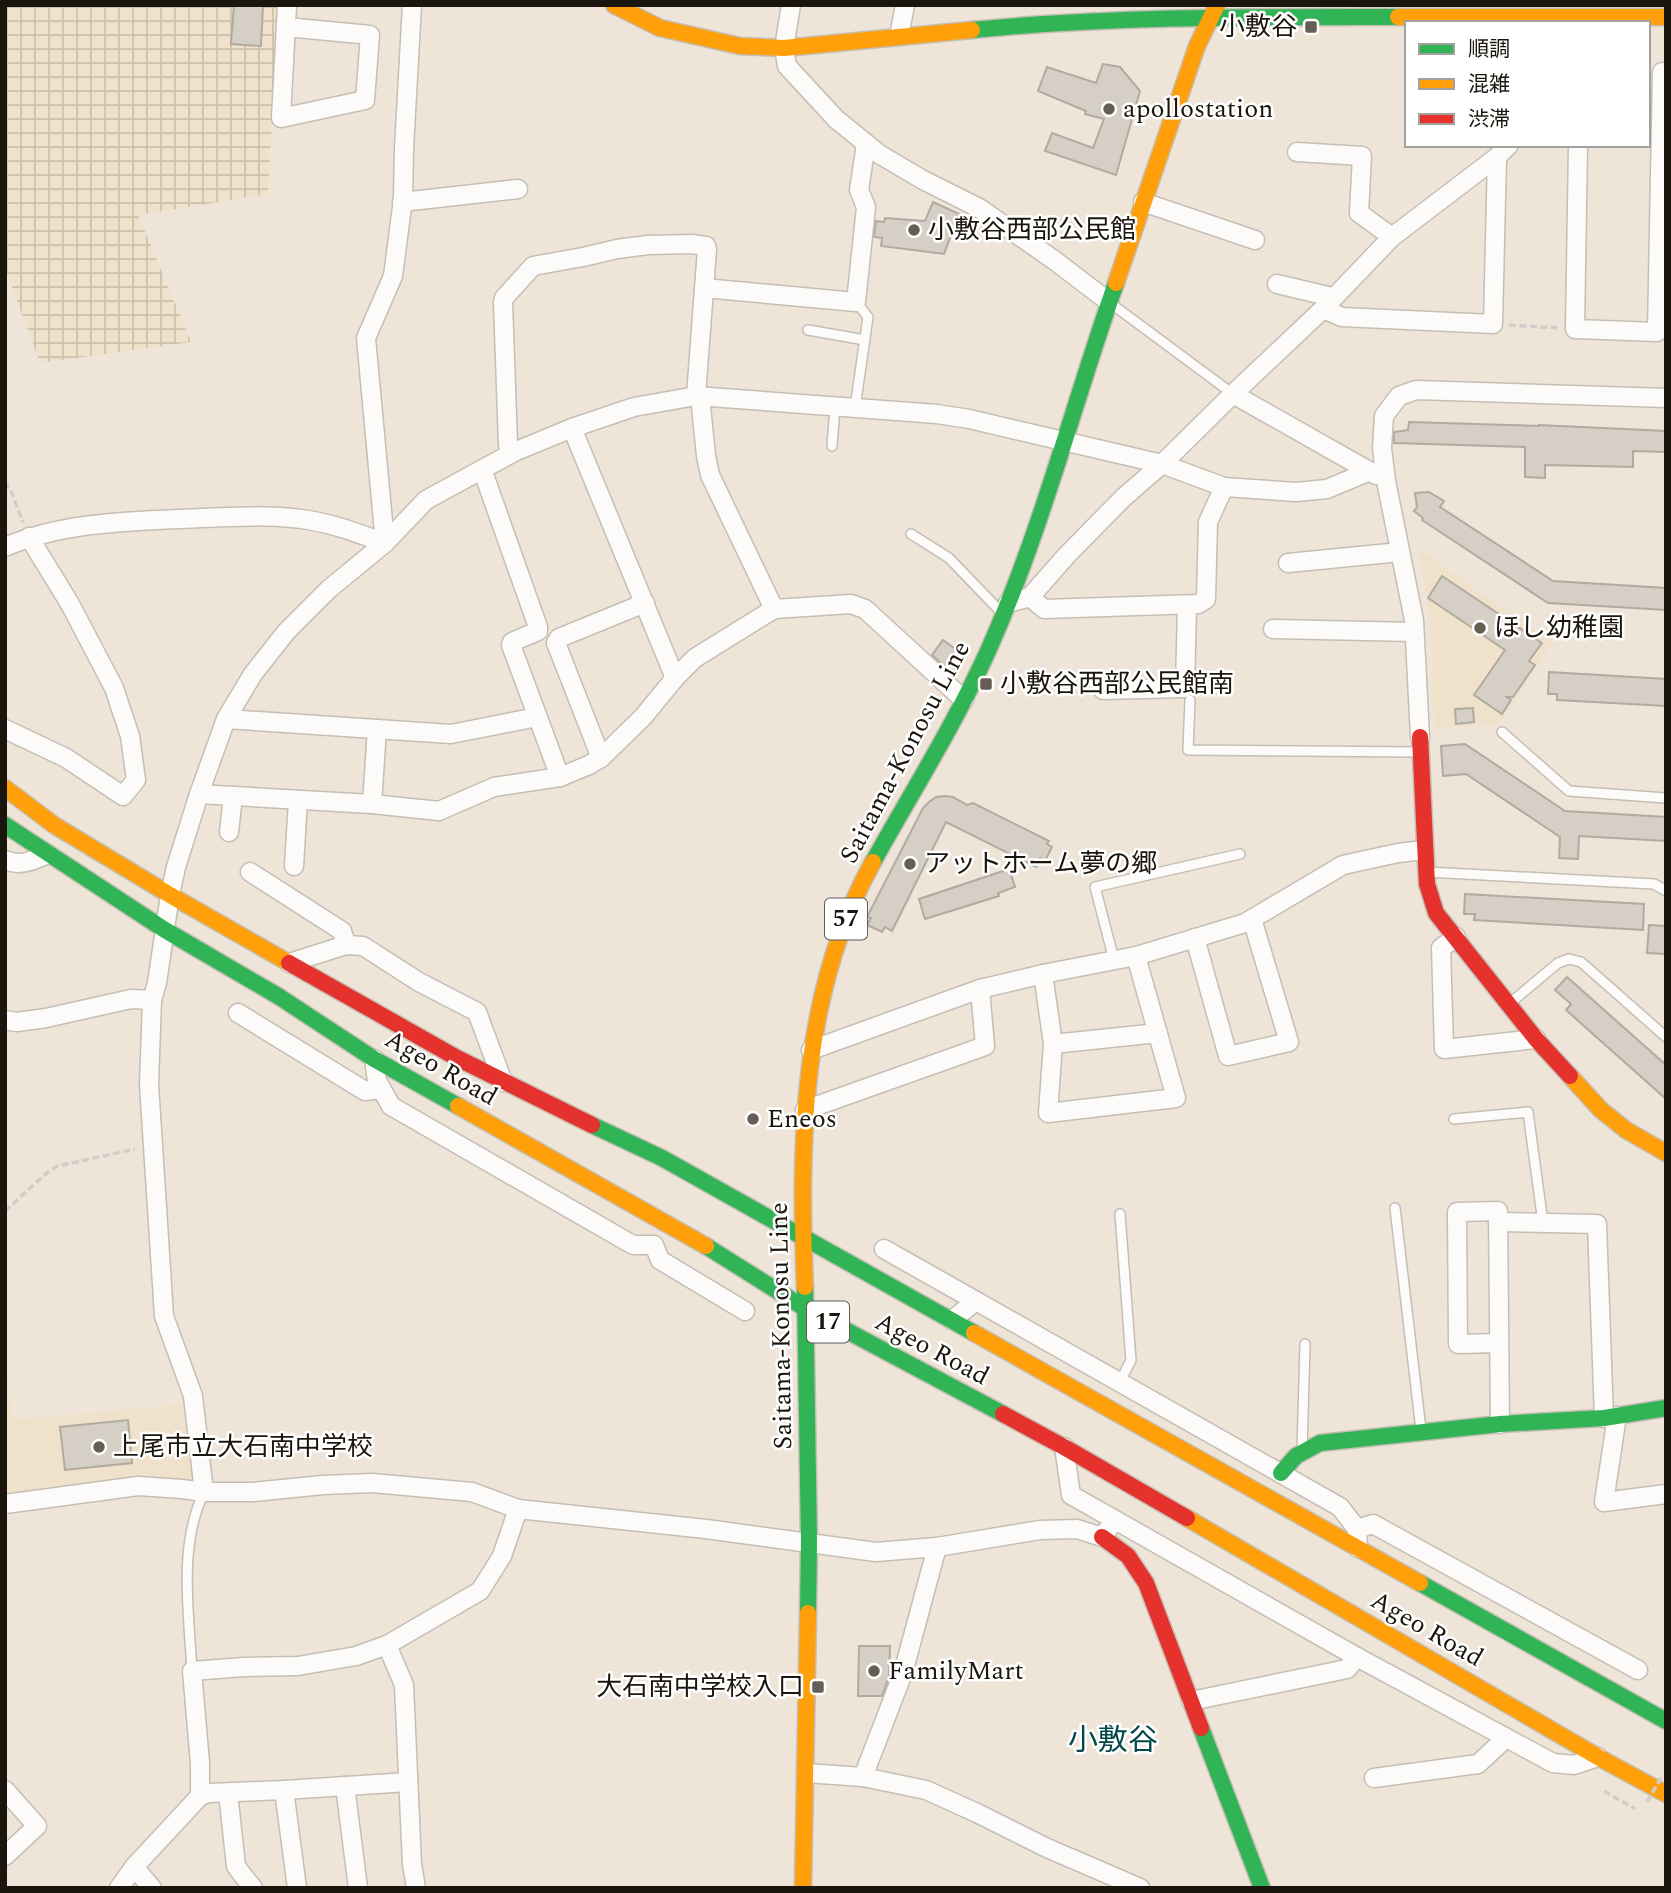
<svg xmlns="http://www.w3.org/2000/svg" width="1671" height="1893" font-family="Spectral,'Noto Sans JP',serif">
<defs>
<pattern id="industrial-grid" width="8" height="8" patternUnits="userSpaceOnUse" patternTransform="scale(1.75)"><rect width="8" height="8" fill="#f0e1cb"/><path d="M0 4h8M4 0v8" fill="none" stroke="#cdc0ad"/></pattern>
</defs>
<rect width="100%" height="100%" fill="#eee5d8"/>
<g fill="#f0e1cb">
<polygon points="1418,549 1553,643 1499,725 1434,728 1430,613"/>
<polygon points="5,1353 12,1420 187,1404 197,1475 192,1481 126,1478 5,1496"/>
</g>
<polygon fill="url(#industrial-grid)" points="5,5 278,5 268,194 138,215 191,342 40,363 5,267"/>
<g fill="#d6cfc5" stroke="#b1aaa0" stroke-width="2">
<polygon points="234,5 263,5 261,46 231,44"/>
<polygon points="1103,64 1120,67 1140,91 1116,175 1045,151 1052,133 1093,148 1104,119 1085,114 1086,111 1038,91 1047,67 1096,83"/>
<polygon points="933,202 959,214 944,254 881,246 882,238 874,237 876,221 884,222 885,218 925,221"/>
<polygon points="1409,422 1539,426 1539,425 1666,431 1666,452 1633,451 1633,467 1545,465 1545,478 1525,477 1525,447 1394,443 1394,432 1408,430"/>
<polygon points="1429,492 1444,501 1440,507 1553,581 1666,588 1666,610 1548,603 1422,520 1423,518 1414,511 1417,507 1415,493"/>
<polygon points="1442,576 1542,643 1529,661 1535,665 1513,697 1507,697 1511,700 1502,714 1474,695 1505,650 1428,598"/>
<polygon points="943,640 965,656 952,674 932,655"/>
<polygon points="1549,672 1666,679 1666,706 1557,700 1557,694 1548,694"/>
<polygon points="1473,708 1474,722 1456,724 1455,709"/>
<polygon points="1465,744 1565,811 1666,817 1666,841 1579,836 1578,859 1559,858 1560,837 1466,774 1443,776 1441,746"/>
<polygon points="945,796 953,797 967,805 973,803 1049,841 1047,844 1052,847 1045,861 1040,858 1036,867 946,822 892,931 885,927 882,932 867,925 871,918 867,917 923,808 929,802 936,797"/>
<polygon points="1009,869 1015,887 998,893 999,896 925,919 919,899"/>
<polygon points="1465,894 1644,904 1643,930 1474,920 1475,914 1464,914"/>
<polygon points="1649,925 1666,926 1666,954 1647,953"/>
<polygon points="1567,977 1666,1065 1666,1099 1566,1010 1571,1004 1555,990"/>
<polygon points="128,1420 132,1463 65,1470 60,1427"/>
<polygon points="859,1646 890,1646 889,1677 882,1696 858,1696"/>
</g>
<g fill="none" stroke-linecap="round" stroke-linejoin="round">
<g stroke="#c5beb4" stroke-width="12">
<g id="lane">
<polyline points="1113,305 1233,394"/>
<polyline points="808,330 865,340"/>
<polyline points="855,408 868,317 856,302"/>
<polyline points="832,446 835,406"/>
<polyline points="911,534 949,558 999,610"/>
<polyline points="1190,700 1188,750 1419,752"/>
<polyline points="1502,732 1569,791 1666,798"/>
<polyline points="1427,872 1654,884 1666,891"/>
<polyline points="1114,960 1095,887 1240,854"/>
<polyline points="1509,1004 1558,963 1569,959 1581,962 1666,1037"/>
<polyline points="1454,1119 1528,1112 1543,1223"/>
<polyline points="1395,1208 1421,1430"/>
<polyline points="1120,1382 1131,1360 1120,1214"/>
<polyline points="1302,1451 1305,1344"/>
<path d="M192 1671C189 1613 178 1546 204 1492"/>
</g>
</g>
<g stroke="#c5beb4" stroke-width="21">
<g id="street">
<polyline points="791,5 784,48 787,66 836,119 879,154 923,180 979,208 1054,260 1109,302"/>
<polyline points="286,27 370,35 365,100 281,118 287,5"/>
<polyline points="899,36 905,5"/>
<polyline points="1578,145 1575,329 1657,332 1662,72"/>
<polyline points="1297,152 1362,156 1359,213 1392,237"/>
<polyline points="402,202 518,189"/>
<polyline points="1143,202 1255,240"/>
<polyline points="1277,284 1332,297"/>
<polyline points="704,288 856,302 866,207 859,190 866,144"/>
<polyline points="1323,309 1342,317 1493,324 1497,157"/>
<polyline points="1233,394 1376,475"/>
<polyline points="700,396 706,456 710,475 774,609"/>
<polyline points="572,428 675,678"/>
<polyline points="510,454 508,445 503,302 504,298 533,266 583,257 617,249 648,245 692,244 706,246 707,249 696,396"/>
<polyline points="482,469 538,627 538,631 512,642 511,645 560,777"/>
<path d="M5 547C65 521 136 521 201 518 237 517 272 514 308 520 334 524 360 534 385 543L366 338 393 276 403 199 404 148 412 5"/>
<polyline points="1288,563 1400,552"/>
<polyline points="1030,597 1044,609 1198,604 1206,599 1208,522 1224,487"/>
<polyline points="1008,603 1030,597 1067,555 1123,498 1162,464 1233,394 1323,309 1392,237 1497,157 1509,145"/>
<polyline points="1273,629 1414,632"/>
<polyline points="1103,690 1185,688 1187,605"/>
<polyline points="226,719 451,734 537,717"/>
<polyline points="5,729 66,758 123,796 136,780 130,736 114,688 70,604 29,537"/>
<polyline points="1420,737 1414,620 1386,481 1382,448 1384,416 1399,396 1416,390 1666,398"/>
<polyline points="601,758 556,643 559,638 645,603"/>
<polyline points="199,794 372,804 439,811 494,787 560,777 589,765 601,758 643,717 675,678 695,658 774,609 851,604 865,609 964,700"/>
<polyline points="372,804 377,729"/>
<polyline points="229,832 233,796"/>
<path d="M5 860C21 867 34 860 48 854"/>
<polyline points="294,866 298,800"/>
<polyline points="250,872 342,931 346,945"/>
<polyline points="1456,937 1441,948 1444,1049 1536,1039"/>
<polyline points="1195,938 1228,1056 1289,1042 1252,919"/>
<polyline points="289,963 346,945 363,946 419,982 477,1012 503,1082"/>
<polyline points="1043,974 1053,1044 1048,1113 1176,1098 1136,956"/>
<polyline points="238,1013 365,1091 381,1089"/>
<polyline points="5,1020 17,1022 46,1018 131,999 152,1000"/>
<polyline points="1053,1044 1158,1033"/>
<polyline points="811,1050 980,989 1043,974 1136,956 1245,923 1343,865 1398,853 1424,850"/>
<polyline points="374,1059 377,1081 391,1106 633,1245 654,1245 660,1260 745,1311"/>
<polyline points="805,1110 985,1046 980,989"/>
<polyline points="1498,1222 1597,1224 1604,1418"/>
<polyline points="884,1249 976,1301"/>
<polyline points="952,1320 976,1301 1340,1507 1357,1529 1358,1548"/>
<polyline points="1499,1343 1458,1344 1457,1212 1498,1211 1500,1424"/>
<polyline points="1617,1416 1604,1502 1666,1494"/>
<polyline points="1064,1447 1071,1495 1357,1657 1553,1763 1574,1765 1598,1757"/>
<polyline points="204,1492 193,1396 164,1316 149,1084 152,1000 157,983 170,895 176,867 199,794 226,719 253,674 286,632 329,589 385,543 426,500 514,452 572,428 634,407 696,396 937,414 969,419 1162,464 1224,487 1296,492 1327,489 1370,471"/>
<polyline points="5,1504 138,1486 182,1489 204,1492 253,1492 323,1485 372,1483 472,1492 518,1509 706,1529 876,1552 937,1547 1040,1530 1077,1529 1102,1537 1115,1520"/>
<polyline points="1357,1529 1373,1524 1638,1670"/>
<polyline points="387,1645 404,1685 412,1864 416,1888"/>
<polyline points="1191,1701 1347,1669 1357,1657"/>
<polyline points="806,1773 863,1777 926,1790 977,1813 1047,1848 1140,1888"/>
<polyline points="863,1777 903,1673 937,1547"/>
<polyline points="1374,1778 1478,1764 1506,1738"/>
<polyline points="345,1786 358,1888"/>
<polyline points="5,1790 37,1826 5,1856"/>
<polyline points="284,1790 297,1888"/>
<polyline points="228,1793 236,1866 241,1873 253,1888"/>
<polyline points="200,1796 209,1793 284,1790 408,1782"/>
<polyline points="134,1867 152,1888"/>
<polyline points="119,1888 134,1867 200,1796 200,1763 192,1671 244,1667 298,1666 356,1656 387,1645 480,1591 502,1556 518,1509"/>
</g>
</g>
<g stroke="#c5beb4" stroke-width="19">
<g id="fast">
<path d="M972 30C1114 16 1256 17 1398 17"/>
<polyline points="5,825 165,930 278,996 374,1059 458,1106"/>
<path d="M873 862C912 792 955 724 988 651 1041 533 1073 405 1116 283"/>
<polyline points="592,1125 662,1158 974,1333"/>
<polyline points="706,1246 806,1309 1003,1414"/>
<polyline points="805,1287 809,1542 808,1613"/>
<polyline points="1281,1473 1296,1456 1320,1443 1500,1424 1604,1418 1666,1408"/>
<polyline points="1420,1583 1666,1721"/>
<polyline points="1201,1728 1262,1888"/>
</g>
</g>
<g stroke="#c5beb4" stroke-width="19">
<g id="slow">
<polyline points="614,5 660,28 740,46 784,48 972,30"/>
<polyline points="1398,17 1666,17"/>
<polyline points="1116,283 1197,46 1217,5"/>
<polyline points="5,788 54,825 170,895 289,963"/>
<polyline points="1570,1076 1601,1110 1626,1130 1666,1153"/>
<polyline points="458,1106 706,1246"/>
<path d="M805 1287C799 1143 801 991 873 862"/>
<polyline points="974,1333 1420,1583"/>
<polyline points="1187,1518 1598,1757 1666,1794"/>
<polyline points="803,1888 808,1613"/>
</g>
</g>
<g stroke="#c5beb4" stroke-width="19">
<g id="jam">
<polyline points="1420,737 1427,884 1436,913 1536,1039 1570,1076"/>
<polyline points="289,963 457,1058 592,1125"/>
<polyline points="1003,1414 1064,1447 1187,1518"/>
<polyline points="1102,1537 1128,1556 1146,1583 1201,1728"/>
</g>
</g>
<g stroke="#d0cdca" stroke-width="3.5" stroke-dasharray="7 3.5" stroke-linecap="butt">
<polyline points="1509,325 1557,328"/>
<polyline points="5,482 11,491 23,522"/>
<polyline points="5,1211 49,1171 58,1166 135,1149"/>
<polyline points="1604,1791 1635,1809"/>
</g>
<use href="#lane" stroke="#fcfbf9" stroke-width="9"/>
<use href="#street" stroke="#fcfbf9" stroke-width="18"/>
<use href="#fast" stroke="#30b455" stroke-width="16"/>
<use href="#slow" stroke="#ff9f0a" stroke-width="16"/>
<use href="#jam" stroke="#e5322d" stroke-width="16"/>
<polyline stroke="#d0cdca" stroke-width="3.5" stroke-dasharray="7 3.5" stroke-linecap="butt" points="1647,1802 1661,1778"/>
</g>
<g fill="#645e54" stroke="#fff" stroke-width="2.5">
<rect x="1304" y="20" width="14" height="14" rx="3.5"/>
<circle cx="1109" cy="109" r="7"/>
<circle cx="914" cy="230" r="7"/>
<circle cx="1480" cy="628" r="7"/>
<rect x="979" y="677" width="14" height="14" rx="3.5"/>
<circle cx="910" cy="864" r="7"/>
<circle cx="753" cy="1119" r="7"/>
<circle cx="99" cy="1447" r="7"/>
<circle cx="874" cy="1671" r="7"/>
<rect x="811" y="1680" width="14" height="14" rx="3.5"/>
</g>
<g text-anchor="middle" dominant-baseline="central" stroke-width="5" stroke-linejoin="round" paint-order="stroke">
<g fill="#fff" stroke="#5f5b56" stroke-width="2">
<rect x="825" y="898.5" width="42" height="41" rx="5"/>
<rect x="807" y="1301.5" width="42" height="41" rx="5"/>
</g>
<g font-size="24" font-weight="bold" fill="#1a150d">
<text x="846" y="919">57</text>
<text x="828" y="1322">17</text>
</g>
<g font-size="26" fill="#1a150d" stroke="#fff" text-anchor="start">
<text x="1297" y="27" text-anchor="end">小敷谷</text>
<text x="1123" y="109">apollostation</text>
<text x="928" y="230">小敷谷西部公民館</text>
<text x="1494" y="628">ほし幼稚園</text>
<text x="1000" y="684">小敷谷西部公民館南</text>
<text x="924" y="864">アットホーム夢の郷</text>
<text x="767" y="1119">Eneos</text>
<text x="113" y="1447">上尾市立大石南中学校</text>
<text x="888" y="1671">FamilyMart</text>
<text x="804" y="1687" text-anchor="end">大石南中学校入口</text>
</g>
<g font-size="26" fill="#1a150d" stroke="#fff">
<text transform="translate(905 752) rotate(-62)">Saitama-Konosu Line</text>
<text transform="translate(441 1068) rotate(30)">Ageo Road</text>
<text transform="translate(781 1326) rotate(-91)">Saitama-Konosu Line</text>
<text transform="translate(932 1349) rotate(28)">Ageo Road</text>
<text transform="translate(1427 1629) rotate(30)">Ageo Road</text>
</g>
<g font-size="30" fill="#034748" stroke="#fff">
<text x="1113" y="1741">小敷谷</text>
</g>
</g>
<rect width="1671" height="1893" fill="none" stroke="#1a150d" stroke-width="14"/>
<rect x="1405" y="21" width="245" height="126" fill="#ffffff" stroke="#a3a19e" stroke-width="2"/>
<rect x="1419" y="44" width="35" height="10" fill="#30b455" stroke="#a3a19e" stroke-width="2"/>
<text x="1468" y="56" font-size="21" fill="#1a150d">順調</text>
<rect x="1419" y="79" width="35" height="10" fill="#ff9f0a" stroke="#a3a19e" stroke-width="2"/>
<text x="1468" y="91" font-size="21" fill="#1a150d">混雑</text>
<rect x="1419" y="114" width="35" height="10" fill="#e5322d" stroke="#a3a19e" stroke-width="2"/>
<text x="1468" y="126" font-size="21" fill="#1a150d">渋滞</text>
</svg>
